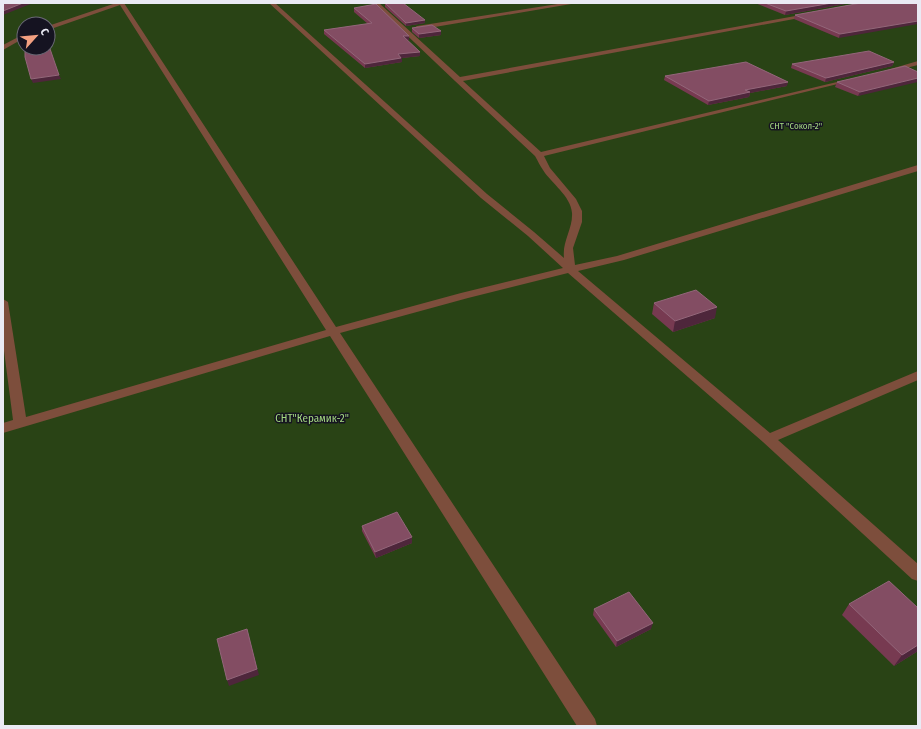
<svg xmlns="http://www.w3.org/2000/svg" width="921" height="729" font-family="'Fira Sans Condensed',sans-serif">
<rect width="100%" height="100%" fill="#1e1c2b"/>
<path fill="#294315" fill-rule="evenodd" d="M3 3H918V726H3ZM24 24H48V48H24Z"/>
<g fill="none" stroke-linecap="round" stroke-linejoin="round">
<g fill="#7d4e3c" fill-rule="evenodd">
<path d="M116 3H124L336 327 461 293 563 268 528 236 481 198 269 3H275L487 194 534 232 564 258C562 241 573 229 572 213 571 196 551 183 543 170 540 166 538 161 535 156L455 81 373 3H379L460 77 812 13V15L810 16 463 81 541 152 854 78V80L544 156 550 168 576 199 582 211V222L573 248 575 265 617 256 918 165V171L624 260 578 271 770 433 918 371V380L778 440 918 564V581L912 579 763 442 568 273 468 298 340 333 595 719 597 726H577L330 336 3 433V423L13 420 3 343V299L8 302 26 417 326 330 120 5 48 30V26Z"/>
<polygon points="564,3 577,3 417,30 414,28 417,26"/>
<polygon points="24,34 24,38 3,50 3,45"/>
<polygon points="918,61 918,65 890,72 887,70"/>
</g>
</g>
<g fill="#773a51">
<polygon points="385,3 425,23 406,26 385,7"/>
<polygon points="755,3 850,3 785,15"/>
<polygon points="861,3 839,38 794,19 795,15"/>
<polygon points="354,8 409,36 409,40 407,40 420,56 402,58 402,62 365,68 324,34 324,30 368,24 354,12"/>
<polygon points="412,28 441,31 441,35 419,38 412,32"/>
<polygon points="894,62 892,66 825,82 791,68 792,64"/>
<polygon points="918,72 858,96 835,87 837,82"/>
<polygon points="665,76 787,86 750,93 749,97 708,105 664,80"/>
<polygon points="654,303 715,318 673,332 652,314"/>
<polygon points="362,526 412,543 376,558 362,531"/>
<polygon points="849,604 918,608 918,651 894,666 842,615"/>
<polygon points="594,609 651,629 616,647 593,615"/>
</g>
<g fill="#4e263b">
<polygon points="23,3 33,3 3,15 3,11"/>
<polygon points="832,3 850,3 785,15 786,11"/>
<polygon points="425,20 425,23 406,26 406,23"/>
<polygon points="918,21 918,24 839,38 840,34"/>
<polygon points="441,31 441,35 419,38 419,34"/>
<polygon points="403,36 409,36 409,40 404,41"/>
<polygon points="420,52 420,56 402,58 402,62 365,68 365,64 398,54"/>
<polygon points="894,62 892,66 825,82 826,78"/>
<polygon points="59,75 61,79 33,83 31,79"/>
<polygon points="918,78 918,82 858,96 860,92"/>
<polygon points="788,82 787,86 750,93 749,97 708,105 709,101 745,90"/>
<polygon points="717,307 715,318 673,332 675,321"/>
<polygon points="412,537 412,543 376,558 375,552"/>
<polygon points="653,623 651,629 616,647 617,641"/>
<polygon points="247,629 259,675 229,686 227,680"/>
<polygon points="918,645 918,651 894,666 902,655"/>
</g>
<g fill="#834d63" stroke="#93667a">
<polygon points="3,3 23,3 3,11"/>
<polygon points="385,3 403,3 425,20 406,23"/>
<polygon points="765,3 832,3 786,11"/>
<polygon points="861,3 918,3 918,21 840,34 795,15"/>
<polygon points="376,4 409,36 403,36 420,52 398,54 401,58 365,64 324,30 372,23 354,8"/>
<polygon points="432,25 441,31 419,34 412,28"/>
<polygon points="48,43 59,75 31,79 25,57 25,48 48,48"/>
<polygon points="869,51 894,62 826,78 792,64"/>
<polygon points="746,62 788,82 745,90 750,92 709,101 665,76"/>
<polygon points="905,66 918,72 918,78 860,92 837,82"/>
<polygon points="696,290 717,307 675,321 654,303"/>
<polygon points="397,512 412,537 375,552 362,526"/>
<polygon points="889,581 918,608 918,645 902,655 849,604"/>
<polygon points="629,592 653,623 617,641 594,609"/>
<polygon points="247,629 257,669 227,680 217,639"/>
</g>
<g text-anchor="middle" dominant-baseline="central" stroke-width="3" stroke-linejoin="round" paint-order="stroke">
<g font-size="9" fill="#a5d982" stroke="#151321">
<text x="796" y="126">СНТ "Сокол-2"</text>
</g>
<g font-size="11" fill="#a5d982" stroke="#151321">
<text x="312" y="418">СНТ"Керамик-2"</text>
</g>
</g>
<rect width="921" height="729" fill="none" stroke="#eaeaf4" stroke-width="8"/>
<g transform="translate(36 36) rotate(63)"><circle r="19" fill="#151321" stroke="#6a6975"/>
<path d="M0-3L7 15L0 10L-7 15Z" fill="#f3a081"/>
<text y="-6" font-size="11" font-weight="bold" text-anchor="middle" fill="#eaeaf4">С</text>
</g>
</svg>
